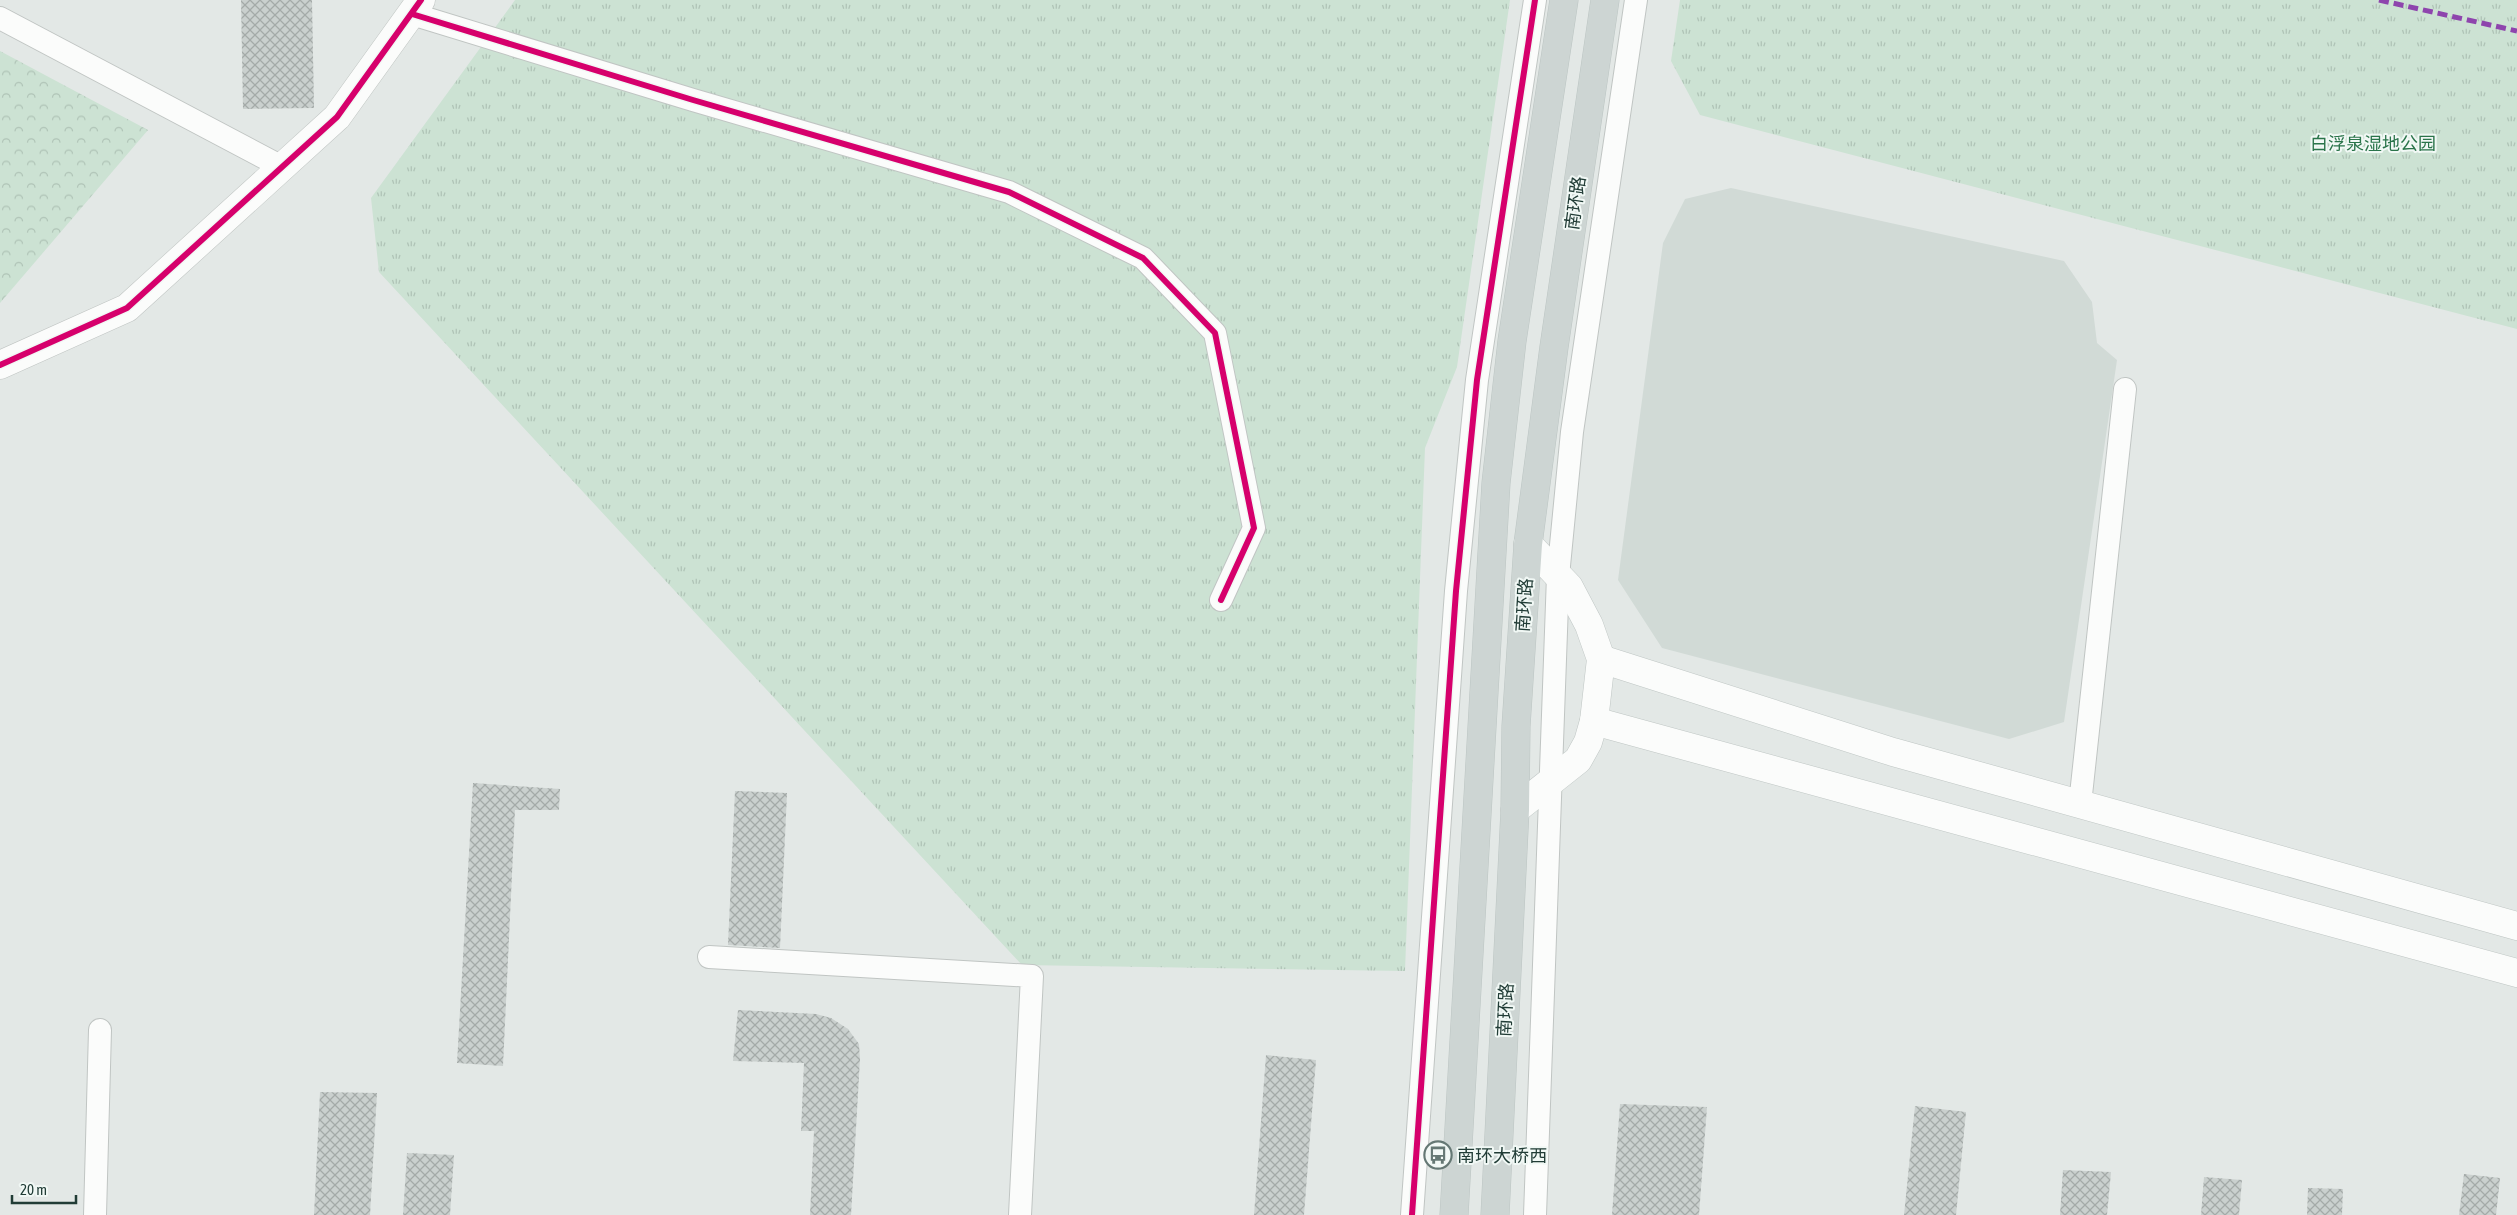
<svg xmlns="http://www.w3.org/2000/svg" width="2517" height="1215" font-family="'Asap Condensed','Noto Sans SC',sans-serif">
<defs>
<pattern id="forest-crowns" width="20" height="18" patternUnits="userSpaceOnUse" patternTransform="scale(1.25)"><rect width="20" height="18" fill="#cce2d3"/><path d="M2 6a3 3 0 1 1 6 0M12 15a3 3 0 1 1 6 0" fill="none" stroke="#afc3b6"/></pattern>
<pattern id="park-tufts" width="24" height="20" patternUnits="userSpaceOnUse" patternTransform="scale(1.25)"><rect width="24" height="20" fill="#cce2d3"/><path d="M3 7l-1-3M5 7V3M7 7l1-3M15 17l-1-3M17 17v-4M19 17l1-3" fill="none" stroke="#afc3b6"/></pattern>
<pattern id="building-cross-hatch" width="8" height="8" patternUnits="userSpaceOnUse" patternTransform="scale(1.25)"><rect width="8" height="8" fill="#cad0ce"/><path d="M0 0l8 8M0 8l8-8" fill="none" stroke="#a4aaa8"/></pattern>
</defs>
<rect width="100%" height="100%" fill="#e3e8e6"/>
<polygon fill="#d1dad6" points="1731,188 2064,261 2092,302 2097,343 2117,360 2064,722 2009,739 1662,648 1618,580 1663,243 1685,199"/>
<polygon fill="url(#forest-crowns)" points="0,51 148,130 0,303"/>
<g fill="url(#park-tufts)">
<polygon points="515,0 1510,0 1457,367 1425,448 1405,971 1022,965 379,272 371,198"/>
<polygon points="1680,0 2517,0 2517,329 1700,115 1671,61"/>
</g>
<g fill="url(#building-cross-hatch)">
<polygon points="241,0 312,0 314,108 243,109"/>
<polygon points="473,783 560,789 559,810 515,810 503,1066 457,1063"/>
<polygon points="735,791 787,793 780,948 728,945"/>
<polygon points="738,1010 816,1014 831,1018 848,1029 859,1044 860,1059 851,1215 810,1215 814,1131 801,1131 804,1063 733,1061"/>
<polygon points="1266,1055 1316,1060 1304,1215 1254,1215"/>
<polygon points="320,1092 377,1093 370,1215 314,1215"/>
<polygon points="1620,1104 1707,1107 1699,1215 1612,1215"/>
<polygon points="1915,1106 1966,1112 1956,1215 1904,1215"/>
<polygon points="407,1153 454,1155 450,1215 403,1215"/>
<polygon points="2063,1170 2111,1172 2107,1215 2060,1215"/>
<polygon points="2464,1174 2500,1178 2496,1215 2459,1215"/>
<polygon points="2204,1177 2242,1180 2239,1215 2201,1215"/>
<polygon points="2308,1188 2343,1189 2342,1215 2307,1215"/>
</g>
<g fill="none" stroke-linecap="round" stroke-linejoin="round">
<g stroke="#c0c5c3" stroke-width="24">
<g id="minor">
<polyline points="412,14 693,100 1009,192 1143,258 1215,333 1254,528 1221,600"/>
<polyline points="0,18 282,167"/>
<polyline points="2080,804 2125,389"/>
<polyline points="709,957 1032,976 1020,1215"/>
<polyline points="95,1215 100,1030"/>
<polyline points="1412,1215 1456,591 1477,380 1535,0"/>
<polyline points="1535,1215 1558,576 1572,432 1636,0"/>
</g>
</g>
<g stroke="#c0c5c3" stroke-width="29">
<polyline id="tertiary" points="0,365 127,308 337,117 421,0"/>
</g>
<g stroke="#bfc6c4" stroke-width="29">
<g id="secondary">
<polyline points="1601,659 1893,752 2517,926"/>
<polyline points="1594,721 2517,973"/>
<polyline points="1515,810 1578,760 1588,742 1594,721 1601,659 1589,625 1569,587 1528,544"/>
</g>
</g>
<g stroke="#bcc5c3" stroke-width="29">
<g id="primary">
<polyline points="1454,1215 1496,483 1512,341 1564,0"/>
<polyline points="1495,1215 1515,810 1516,726 1528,544 1554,347 1605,0"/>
</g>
</g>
<use href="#minor" stroke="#fbfcfb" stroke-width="22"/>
<use href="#tertiary" stroke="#fbfcfb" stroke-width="28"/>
<use href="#secondary" stroke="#fbfcfb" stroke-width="28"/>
<use href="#primary" stroke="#cdd5d3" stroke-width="28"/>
<polyline stroke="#8e44ad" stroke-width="5" stroke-dasharray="10 5" stroke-linecap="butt" points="2379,0 2517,31"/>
<g stroke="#f1f8f5" stroke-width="9">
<g id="cycleway">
<polyline points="412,14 693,100 1009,192 1143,258 1215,333 1254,528 1221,600"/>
<polyline points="0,365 127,308 337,117 421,0"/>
<polyline points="1412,1215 1456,591 1477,380 1535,0"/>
</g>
</g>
<use href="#cycleway" stroke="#d6006c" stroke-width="6"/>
</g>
<defs>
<g id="bus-ring" transform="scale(1.4375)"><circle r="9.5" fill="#f1f8f5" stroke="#657874" stroke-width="1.5"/><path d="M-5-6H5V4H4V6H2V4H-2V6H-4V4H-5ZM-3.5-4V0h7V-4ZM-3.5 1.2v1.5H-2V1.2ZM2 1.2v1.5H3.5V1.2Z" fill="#657874"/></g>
</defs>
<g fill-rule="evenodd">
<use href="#bus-ring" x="1438" y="1155"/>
</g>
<g text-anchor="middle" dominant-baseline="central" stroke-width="4" stroke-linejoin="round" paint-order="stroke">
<g font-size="18" fill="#2a744a" stroke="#f1f8f5">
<text x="2373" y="143">白浮泉湿地公园</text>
</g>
<g font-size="18" fill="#213c36" stroke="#f1f8f5">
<text transform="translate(1575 203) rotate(-82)">南环路</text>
<text transform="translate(1524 605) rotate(-86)">南环路</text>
<text transform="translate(1505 1010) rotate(-87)">南环路</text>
</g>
<g font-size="18" fill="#213c36" stroke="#f1f8f5" text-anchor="start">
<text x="1457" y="1155">南环大桥西</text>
</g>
</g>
<path d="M12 1195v8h64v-8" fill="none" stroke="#213c36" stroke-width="2.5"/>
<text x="20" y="1195" font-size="15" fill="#213c36" stroke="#f1f8f5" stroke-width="4" paint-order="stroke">20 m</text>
</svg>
